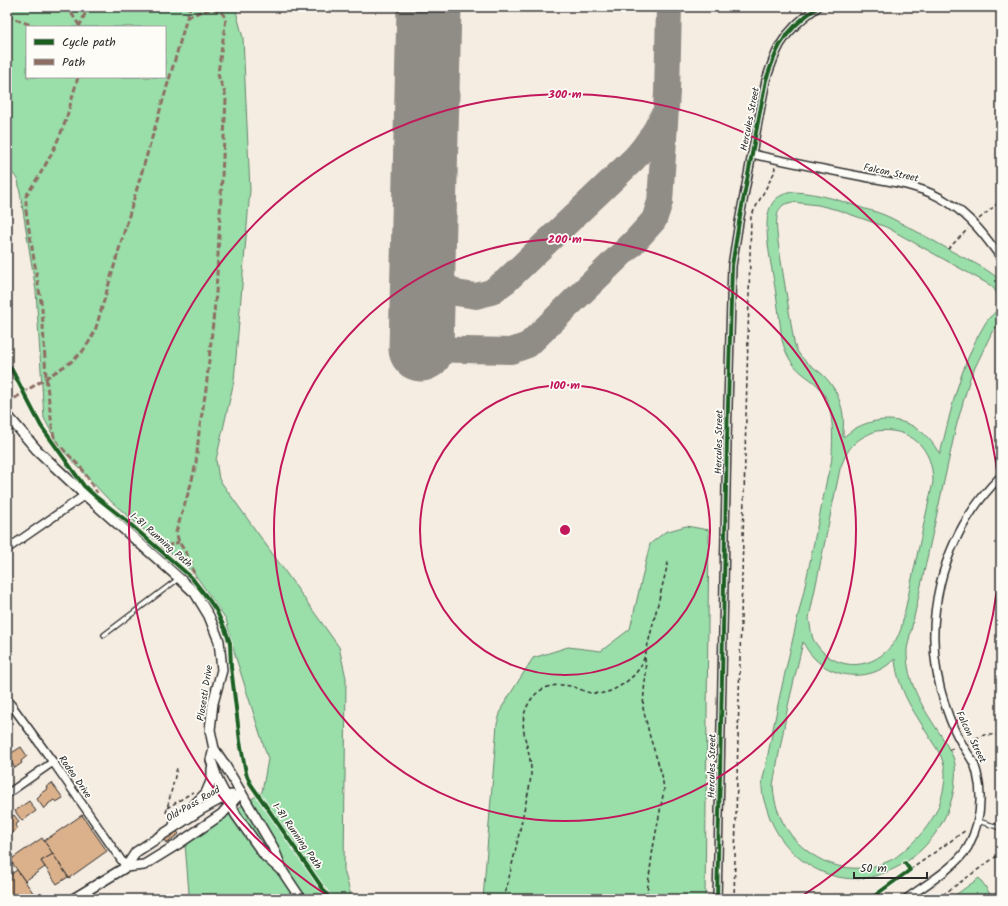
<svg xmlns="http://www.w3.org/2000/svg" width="1008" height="906" font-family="Kalam,sans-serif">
<rect width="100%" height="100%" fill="#f6ede2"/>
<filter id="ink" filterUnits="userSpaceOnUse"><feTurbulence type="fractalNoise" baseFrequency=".025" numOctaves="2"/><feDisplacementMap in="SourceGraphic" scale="8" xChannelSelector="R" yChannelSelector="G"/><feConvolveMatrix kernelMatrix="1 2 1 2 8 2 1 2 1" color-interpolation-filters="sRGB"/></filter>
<g filter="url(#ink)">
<g fill="#9adeaa" stroke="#62846a" fill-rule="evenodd">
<path d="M7 7H235L243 38 250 190 234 381 216 460 219 479 339 647 346 678 344 870 352 899H182L189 893 185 844 262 792 268 759 236 658 226 619 194 573 106 497 58 445 44 418 36 291 18 180 7 166ZM27 27H165V77H27Z"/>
<path d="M794 192C819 193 842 201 865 209 874 211 883 214 891 218 913 229 934 241 955 253 968 260 993 271 1001 282V321L992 332 970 378 956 427 907 649C906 684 924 709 942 737 946 744 950 750 953 757 957 766 955 779 954 789 946 832 914 867 871 877 825 887 779 853 767 809 764 802 762 794 762 787 762 779 765 771 766 764 769 751 771 737 774 724 781 688 790 652 798 616 805 587 811 557 817 527 821 510 824 494 827 478 829 470 832 463 832 455 833 432 834 403 818 386 813 381 808 378 803 374 791 364 786 355 782 340 780 323 778 305 775 288 772 268 762 225 770 208 774 197 784 193 794 192ZM792 202 818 205 838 210 886 227 990 285C996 289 1000 299 998 307 997 312 992 315 989 318 986 322 984 325 982 329 978 336 974 343 971 351 956 384 949 419 940 454 936 449 934 444 929 439 911 418 882 415 858 427 853 429 848 434 843 437 843 430 844 423 843 415 841 400 834 385 822 374 809 363 798 359 794 342L778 242C777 231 773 210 785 204 786 204 792 202 792 202ZM876 431C910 427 933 447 933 482L901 629C890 659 857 675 829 657 822 652 817 646 813 639 811 632 810 625 809 618L840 469C848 447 854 440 876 431ZM803 642C806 648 809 653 814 658 831 676 861 681 883 668 887 666 891 662 895 659 896 675 903 693 911 707 918 719 926 731 933 743 937 749 941 755 943 762 945 767 945 772 945 777 943 805 931 826 910 845 904 850 899 856 891 860 858 876 823 868 797 842 782 826 774 807 773 785L788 706Z"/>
<polygon points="686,526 709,530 705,899 483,899 497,724 502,707 533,658 568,647 601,651 630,629 650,544 665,532"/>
<polygon points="979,878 985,886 993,899 950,899"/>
</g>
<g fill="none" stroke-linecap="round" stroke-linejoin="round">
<g stroke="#908c86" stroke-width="26">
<path d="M424 251 430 270 442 283 456 293 476 296 491 292 506 281 634 159C646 146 655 133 662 117"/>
<polyline points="421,349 511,351 528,345 636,240 654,220 660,202 667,92 669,7"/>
</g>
<polyline stroke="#908c86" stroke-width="65" points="421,349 429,7"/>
</g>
<g fill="#dbb18c" stroke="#2b2b2b">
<polygon points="7,93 11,99 7,102"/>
<polygon points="21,747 27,756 21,761 22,763 15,768 7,756"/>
<polygon points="52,783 63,798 56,802 54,800 48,804 48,805 44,809 37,799 41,795 40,794 47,789 46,787"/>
<polygon points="29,801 36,811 22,821 15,811"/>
<polygon points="14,815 19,822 15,825 17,829 11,834 9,831 7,833 7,817 9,816 10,818"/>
<polygon points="82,815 107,851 69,878 44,841"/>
<polygon points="176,830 179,834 166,843 163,838"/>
<polygon points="42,838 53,854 41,861 45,867 25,881 10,860"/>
<polygon points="53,854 68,877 57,884 41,861"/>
<polygon points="17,870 34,894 26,899 8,899 7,897 7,877"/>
</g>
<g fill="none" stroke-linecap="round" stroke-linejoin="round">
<g stroke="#2b2b2b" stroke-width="6">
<g id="service">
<polyline points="104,635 178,579"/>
<polyline points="978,821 1001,828"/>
</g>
</g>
<g stroke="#2b2b2b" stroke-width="10">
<g id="minor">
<path d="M752 154C788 162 823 169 859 176 890 182 923 185 949 203 971 217 986 237 1001 258"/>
<polyline points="7,549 85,495"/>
<polyline points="7,699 53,762 126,867"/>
<polyline points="7,794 53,762"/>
<path d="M717 899 720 774 727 440 732 266 739 222 766 80C770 68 774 56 780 45 789 30 803 17 818 7"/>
<path d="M906 899C925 885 956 867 968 847 980 824 983 798 977 773 976 770 975 765 973 762 970 756 965 750 962 744 955 733 950 720 946 708 918 626 940 537 1001 476"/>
</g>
</g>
<g stroke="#2b2b2b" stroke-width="12">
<g id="tertiary">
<polyline points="7,415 37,450 85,495 179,578 195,593 209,616 219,641 222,670 213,703 210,730 214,749 223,762 273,847 283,872 301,899"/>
<polyline points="214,749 211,760 218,781 236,815 265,856 281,870"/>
<polyline points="174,825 181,816 192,807 206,793 212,779 212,769"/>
<polyline points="126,867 136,852 202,809 226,796 232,795"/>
<polyline points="73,899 126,867 144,865 178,844 222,814 241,792"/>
</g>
</g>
<g stroke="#2b2b2b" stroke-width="1.5" stroke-dasharray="4 3" stroke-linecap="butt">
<polyline points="979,219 997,204 1001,202"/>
<polyline points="948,249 968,229"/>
<polyline points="645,658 646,673 644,691 643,708 650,737 662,775 664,790 653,848 646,899"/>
<polyline points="969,741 984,735 1001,735"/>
<polyline points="949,750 955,747"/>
<polyline points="167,808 193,792"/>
<polyline points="166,813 177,768"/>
<polyline points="910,870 966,830"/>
<path d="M504 899C511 869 518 840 524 810 527 797 531 784 531 771 531 747 515 726 529 703 538 686 557 682 574 687 580 689 585 692 591 693 595 693 600 694 603 693 616 691 634 678 640 667 642 664 643 660 645 656L669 559"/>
<polyline points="734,899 751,216 774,173 775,167"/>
<polyline points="937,899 1001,853"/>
</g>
<use href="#service" stroke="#fdfcf7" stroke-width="3.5"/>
<use href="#minor" stroke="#fdfcf7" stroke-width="7"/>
<use href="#tertiary" stroke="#fdfcf7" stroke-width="9"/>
<g stroke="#8d6e63" stroke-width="3" stroke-dasharray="6 3" stroke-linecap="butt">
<polyline points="65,7 70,11 79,25"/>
<polyline points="7,16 36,27"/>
<path d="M187 17C199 13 218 1 226 19L218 73C219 82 225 89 226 99L216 293 206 389 199 432 196 463 191 484 176 532 179 542 191 561 195 580"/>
<polyline points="79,27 88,7"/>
<polyline points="78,77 66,120 60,135 52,153 42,171 26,196 26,211 42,308 46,377 52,426 54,437 59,445 83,470 97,493"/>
<polyline points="7,403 71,362 82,352 89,342 95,331 176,56 190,7"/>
<polyline points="158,549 179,542"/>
</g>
<g stroke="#fdfcf7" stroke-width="6">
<g id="cycleway">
<polyline points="7,364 12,370 41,426 84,486 95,496 123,518 191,577 209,600 216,610 225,629 230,643 231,667 240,741 246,773 250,783 330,899"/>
<path d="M717 899 720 774 727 440 732 266 739 222 766 80C770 68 774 56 780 45 789 30 803 17 818 7"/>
<polyline points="870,899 910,870 905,863"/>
</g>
</g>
<use href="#cycleway" stroke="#1b5e20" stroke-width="4"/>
</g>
</g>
<g fill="none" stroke="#c2185b" stroke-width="2">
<circle cx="565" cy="530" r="145"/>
<circle cx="565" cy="530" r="291"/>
<path d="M1001 534A436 436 0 0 1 799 898M331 898A436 436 0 1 1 1001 526"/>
</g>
<g text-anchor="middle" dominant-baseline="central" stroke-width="3.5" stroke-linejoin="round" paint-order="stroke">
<g font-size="10" fill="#2b2b2b" stroke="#fdfcf7">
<text transform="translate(750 119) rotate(-79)">Hercules Street</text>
<text transform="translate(891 173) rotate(12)">Falcon Street</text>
<text transform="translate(719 442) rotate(-89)">Hercules Street</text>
<text transform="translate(161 540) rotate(41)">I-81 Running Path</text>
<text transform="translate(205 693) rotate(-81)">Plosesti Drive</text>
<text transform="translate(971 737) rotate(64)">Falcon Street</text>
<text transform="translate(712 766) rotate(-89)">Hercules Street</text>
<text transform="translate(75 777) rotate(55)">Rodeo Drive</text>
<text transform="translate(193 804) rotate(-30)">Old Pass Road</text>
<text transform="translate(297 836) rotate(55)">I-81 Running Path</text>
</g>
</g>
<circle cx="565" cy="530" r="6" fill="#c2185b" stroke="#fdfcf7" stroke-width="2"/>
<g font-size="12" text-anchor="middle" font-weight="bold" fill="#c2185b" stroke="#fdfcf7" stroke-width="3.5" stroke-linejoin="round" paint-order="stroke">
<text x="565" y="98">300 m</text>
<text x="565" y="243">200 m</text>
<text x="565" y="389">100 m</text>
</g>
<rect width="1008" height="906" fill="none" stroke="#fdfcf7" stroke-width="24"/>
<rect x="12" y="12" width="984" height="882" fill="none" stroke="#2b2b2b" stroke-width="1.5" filter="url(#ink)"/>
<rect x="26" y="26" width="140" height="52" fill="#fdfcf7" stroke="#a9a8a5"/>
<rect x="34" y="39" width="20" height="6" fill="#1b5e20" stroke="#a9a8a5"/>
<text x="62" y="46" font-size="12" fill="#2b2b2b">Cycle path</text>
<rect x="34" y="59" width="20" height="6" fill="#8d6e63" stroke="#a9a8a5"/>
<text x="62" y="66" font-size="12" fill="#2b2b2b">Path</text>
<path d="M854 872v6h73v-6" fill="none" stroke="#2b2b2b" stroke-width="2"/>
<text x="860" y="872" font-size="12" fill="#2b2b2b" stroke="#fdfcf7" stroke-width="3" paint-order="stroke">50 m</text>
</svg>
